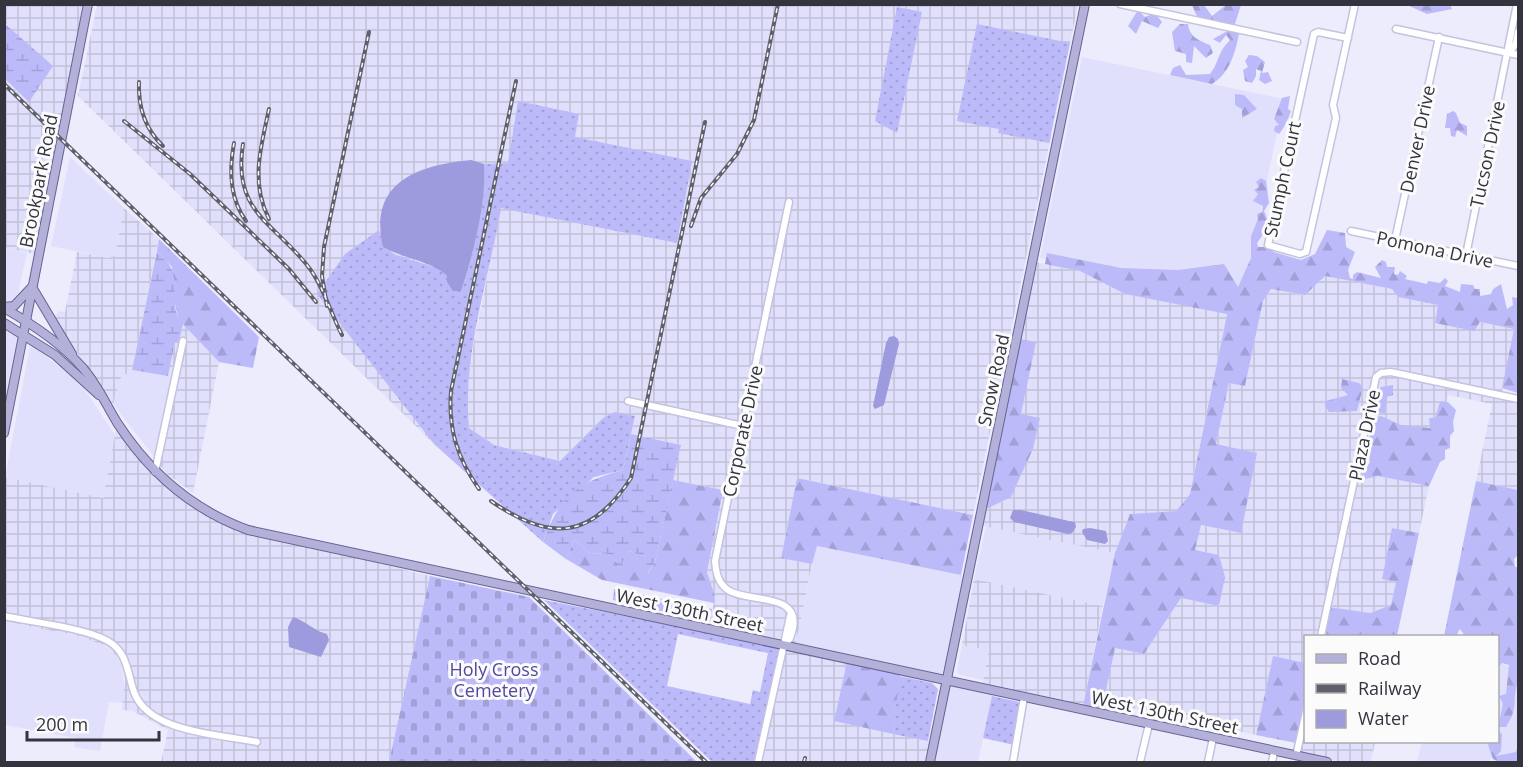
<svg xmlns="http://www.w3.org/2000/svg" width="1523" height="767" font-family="'Open Sans',sans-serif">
<defs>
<pattern id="industrial-grid" width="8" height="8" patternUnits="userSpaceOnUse" patternTransform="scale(1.5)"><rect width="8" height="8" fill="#e0e0fc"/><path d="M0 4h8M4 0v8" fill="none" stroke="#c1c1d9"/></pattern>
<pattern id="grass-dots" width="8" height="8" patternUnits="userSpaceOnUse" patternTransform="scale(1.5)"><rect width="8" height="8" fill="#bcbaf9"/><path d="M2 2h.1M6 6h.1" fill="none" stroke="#a2a0d6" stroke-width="1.8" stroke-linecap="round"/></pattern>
<pattern id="forest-firs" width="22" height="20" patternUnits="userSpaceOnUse" patternTransform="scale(1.5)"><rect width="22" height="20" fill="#bcbaf9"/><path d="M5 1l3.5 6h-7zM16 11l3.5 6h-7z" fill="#a2a0d6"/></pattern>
<pattern id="wetland-marsh" width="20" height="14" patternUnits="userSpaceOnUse" patternTransform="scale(1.5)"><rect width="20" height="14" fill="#bcbaf9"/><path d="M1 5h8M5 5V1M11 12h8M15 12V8" fill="none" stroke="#a2a0d6"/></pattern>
<pattern id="cemetery-stones" width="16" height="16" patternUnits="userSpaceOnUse" patternTransform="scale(1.5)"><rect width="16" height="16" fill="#bcbaf9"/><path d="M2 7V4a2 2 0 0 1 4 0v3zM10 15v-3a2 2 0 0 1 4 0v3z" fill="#a2a0d6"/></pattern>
</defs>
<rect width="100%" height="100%" fill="#ececfd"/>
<g fill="#e0e0fc">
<polygon points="1082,57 1284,99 1242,301 1040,258"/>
<polygon points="70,157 124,208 115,257 108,258 51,246"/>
<polygon points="5,248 27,253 18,293 10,302 5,300"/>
<polygon points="5,326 19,335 5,408"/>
<polygon points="30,347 35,348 68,373 85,390 115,435 103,498 5,477"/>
<polygon points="132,370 172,376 155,458 113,404 122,374 130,374"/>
<polygon points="986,526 1115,553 1103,606 974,579"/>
<polygon points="816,546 966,576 945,677 796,643"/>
<polygon points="4,622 74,635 104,645 114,653 122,665 125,692 123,703 109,702 100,751 74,747 76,738 5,725"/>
<polygon points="962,645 989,650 983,680 960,675 957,671"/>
<polygon points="1498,663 1518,668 1518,762 1491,758 1490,762 1417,762 1422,742 1498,742"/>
<polygon points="949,683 993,692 978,762 932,762"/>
</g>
<g fill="url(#industrial-grid)" fill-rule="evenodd">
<polygon points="5,5 85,5 35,254 5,248 4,79 29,102 10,28 5,23"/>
<path d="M97 5H1078L973 515 797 478 781 557 812 564 796 643 710 622 715 596 707 572 722 490 673 480 681 445 631 434 635 416 603 418 560 461 494 445 469 428 466 399 474 341 497 229 434 444 78 96ZM518 102 579 114 575 137Z"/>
<polygon points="124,208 159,239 132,370 130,374 122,374 113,404 53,319 59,311 65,312 77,252 108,258 115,256"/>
<polygon points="1035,262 1080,271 1125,294 1227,313 1190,494 1176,511 1130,514 1115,553 983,526"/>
<polygon points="1325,276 1392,289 1398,297 1438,305 1435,323 1480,322 1515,329 1501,397 1518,401 1518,490 1476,481 1492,404 1448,395 1440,435 1370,421 1359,472 1429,486 1419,533 1393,528 1382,579 1396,582 1391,605 1370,613 1331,607 1324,636 1306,636 1305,663 1273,657 1256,735 1103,702 1115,648 1144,654 1181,598 1220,606 1219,555 1195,550 1200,525 1241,533 1216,445 1229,383 1245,385 1263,301 1271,289 1304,295"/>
<polygon points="183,324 219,362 193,493 166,473 155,458 172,377 168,376 175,341 179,342"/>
<polygon points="117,424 146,464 234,527 430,576 389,762 161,762 168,730 133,711 122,710 125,679 122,665 114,653 104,645 74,635 5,622 5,477 103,498"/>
<polygon points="974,579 1103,606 1083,706 982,686 989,650 962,645"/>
<polygon points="786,646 847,662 835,721 932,742 928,762 760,762"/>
<polygon points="1305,698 1306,742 1375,742 1371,762 1342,762 1294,752"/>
</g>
<g fill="url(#grass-dots)" fill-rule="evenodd">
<polygon points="897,7 922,12 897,133 875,121"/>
<polygon points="977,24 1070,43 1049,143 998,133 999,129 957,121"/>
<path d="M518 101 579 114 575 137 692 161 677 243 501 208C489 280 462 354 469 428L494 445 560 461 603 418 615 412 635 416 623 470 594 477 553 514 543 542 434 444 317 294 345 254 379 230 384 247 396 255 440 269 461 291C473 255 487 202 484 164L508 163Z"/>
<path d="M544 600 780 647 754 762H712ZM678 634 768 653 760 692 753 690 750 704 667 686Z"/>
<polygon points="899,676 932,683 938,689 928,741 893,734"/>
<polygon points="992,696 1019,702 1014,745 983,738"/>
</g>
<g fill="url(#forest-firs)">
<polygon points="1192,5 1204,5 1212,16 1226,5 1241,5 1234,27 1198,19"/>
<polygon points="1407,5 1450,5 1452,9 1427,14"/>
<polygon points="1138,10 1145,17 1155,13 1162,22 1158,28 1142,21 1136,34 1128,26"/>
<path d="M1180 24H1188C1189 37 1200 41 1210 45L1213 53 1206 58 1194 46 1192 63 1186 62V54L1175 51 1172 32Z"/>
<path d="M1231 29 1239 34C1235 53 1230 73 1212 84L1170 75 1173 68 1180 65 1186 75 1210 74C1220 61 1217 53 1230 40L1226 35 1220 43 1213 39Z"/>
<polygon points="1249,55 1257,56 1265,62 1262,73 1268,72 1272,81 1265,84 1259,80 1261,71 1256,69 1256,76 1252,83 1245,81 1243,70 1248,67 1245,61"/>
<polygon points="1235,94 1244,95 1257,109 1242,118 1242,109 1235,105"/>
<path d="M1290 96 1288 109 1291 111C1288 119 1285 127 1279 134L1274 131 1275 126 1279 125 1274 119 1282 98Z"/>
<polygon points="1453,111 1456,113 1460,123 1467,126 1467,136 1457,130 1455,137 1451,136 1450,128 1445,128 1447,114"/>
<path d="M1261 178 1266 181 1269 203 1264 211C1271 224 1265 232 1257 243L1258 247H1268L1274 252 1301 260 1315 254 1327 230 1345 233 1346 247 1355 252 1348 270 1350 278 1353 279V275L1357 272 1381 278 1375 267 1382 260 1386 262 1387 267H1395L1394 274 1398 275 1400 271 1407 276 1405 279 1427 284 1428 281 1440 283 1445 278 1448 281 1445 286 1460 292 1461 284 1473 285 1475 289H1480V296L1491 294 1493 289 1501 284 1507 309 1513 305 1512 297 1518 298V393L1502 388 1514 329 1480 322 1474 331 1435 323 1438 305 1398 297 1392 289 1325 276 1305 295 1271 289 1263 301 1245 386 1229 383 1216 444 1257 453 1241 533 1201 525 1195 550 1219 555 1225 577 1219 606 1181 598 1144 654 1115 648 1102 709 1083 706 1115 553 1130 514 1176 511 1190 494 1227 314 1125 294 1080 271 1045 264 1047 253 1121 268 1178 270 1224 264 1238 287 1251 258V236L1258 219 1257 214 1262 212 1263 206 1253 201 1258 194 1254 190 1259 187 1256 182Z"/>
<polygon points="159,239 259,337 253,368 219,362 179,320 174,300 172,267 157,251"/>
<polygon points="1020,339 1036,342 1021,414 1040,418 1033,449 1011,497 986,509"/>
<polygon points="1342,379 1359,383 1363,387 1357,411 1329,412 1325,406 1326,401 1348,395 1341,388"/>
<polygon points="1393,385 1393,395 1387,397 1385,414 1379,412 1374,399 1381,387"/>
<path d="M1440 402H1448L1456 410 1453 422 1454 431 1450 436V448L1445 450V459L1440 462 1429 486 1378 476 1365 479 1363 472 1370 462 1365 448C1372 438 1368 429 1374 418L1381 416 1401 425 1430 428 1429 418H1435Z"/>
<polygon points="797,478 973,515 961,575 817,546 812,564 781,558"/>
<polygon points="673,480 723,490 707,572 715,596 714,603 602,580 566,559 574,540 590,553 609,554 620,566 629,551 645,557 648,573 655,562"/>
<path d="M1476 481 1518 490V555L1514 559 1515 567H1518V682C1511 702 1520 705 1506 727H1498L1503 704 1499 696 1506 694 1509 665 1502 663 1498 668V636H1465L1460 629 1456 636H1444Z"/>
<polygon points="1392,528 1419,533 1397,636 1324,636 1330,607 1370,613 1391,605 1396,582 1382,579"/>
<polygon points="614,589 712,609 710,622 613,600"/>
<polygon points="1273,656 1305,663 1305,698 1296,743 1256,735"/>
<polygon points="847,662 900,673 893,734 834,721"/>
<polygon points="1498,731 1502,734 1501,751 1496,756 1516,752 1518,743 1518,762 1499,762 1493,759 1488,745 1490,742 1498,742"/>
</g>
<g fill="url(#wetland-marsh)">
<polygon points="4,23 53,66 29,102 5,79"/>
<path d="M157 251C161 256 167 260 170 266 180 282 168 308 183 324L179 342H175L168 376 132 370Z"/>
<path d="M631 434 681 445 655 562 647 574 645 557 629 551 620 567 609 554 590 553 574 540 566 559 543 542C560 496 575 483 623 470Z"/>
</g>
<polygon fill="url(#cemetery-stones)" points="430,576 529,597 697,762 389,762"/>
<g fill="#9d9add">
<path d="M471 160 484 164C487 202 473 255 461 291H453L447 282V276C434 262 402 258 383 247 368 183 417 165 471 160Z"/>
<polygon points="894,336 898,339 899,344 884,405 875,409 873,406 886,343 889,337"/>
<polygon points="1013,510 1021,510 1069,521 1075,522 1076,527 1072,533 1068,534 1014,522 1010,518"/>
<polygon points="1090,528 1106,531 1108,541 1105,544 1087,540 1082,532 1083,529"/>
<path d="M293 617C306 621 314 631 327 634L329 640 321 657 289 647 288 627Z"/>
</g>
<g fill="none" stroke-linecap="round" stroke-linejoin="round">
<g stroke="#c4c3df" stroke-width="9">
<g id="minor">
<polyline points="1120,4 1297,42"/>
<polyline points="1396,29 1518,55"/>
<polyline points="1348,38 1318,32 1314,34 1268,245 1300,254 1306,252 1336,118 1333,105 1355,4"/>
<polyline points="1510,52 1516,43 1518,32"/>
<polyline points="1351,231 1518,266"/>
<polyline points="1395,240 1439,37"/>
<polyline points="1466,255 1517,4"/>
<polyline points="628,401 743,426"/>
<polyline points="155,472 183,341"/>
<path d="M4 616C31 622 86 628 108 641 128 653 127 672 134 692 149 733 219 734 257 742"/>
<polyline points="1321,636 1376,377 1381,373 1391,372 1518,399"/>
<path d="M785 644C791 639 791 635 793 628 800 592 747 603 728 590 718 583 716 573 715 561L789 202"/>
<polyline points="1296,756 1306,712"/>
<polyline points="758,762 791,612"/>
<polyline points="1013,762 1024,697"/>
<polyline points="1140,762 1149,724"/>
<polyline points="1208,762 1213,738"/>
<polyline points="1272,762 1274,752"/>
</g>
</g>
<g stroke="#666393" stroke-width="10">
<g id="major">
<polyline points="32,287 72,354"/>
<polyline points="4,307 14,306 31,288"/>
<path d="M4 308C32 324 60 342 81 366 97 383 106 405 118 424 150 473 193 510 248 530L1327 762"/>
<polyline points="4,323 55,355 99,395"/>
<polyline points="4,433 88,4"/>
<polyline points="930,762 1085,4"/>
</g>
</g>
<use href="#minor" stroke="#fff" stroke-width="6"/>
<use href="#major" stroke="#b3b1d9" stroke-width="8"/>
<g stroke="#60606c" stroke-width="4">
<g id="rail">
<path d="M139 82C138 107 145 129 163 146"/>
<polyline points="4,84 706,762"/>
<path d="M269 109C261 147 250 182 269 219"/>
<polyline points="124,121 190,174 289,269 316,302"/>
<path d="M234 143C229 170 229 198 246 221"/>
<path d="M243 144C232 214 276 223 310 269 324 288 331 314 342 335"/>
<polyline points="691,226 701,198 737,154 754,120 778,4"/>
<polyline points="327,306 322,276 324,247 369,32"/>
<path d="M479 489C457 458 448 428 451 391L516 81"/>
<path d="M491 501C549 541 590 541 631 478L705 122"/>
<polyline points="804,762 805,758"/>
</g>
</g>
<use href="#rail" stroke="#fbfbfb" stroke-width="1.5" stroke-dasharray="4.5" stroke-linecap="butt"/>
</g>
<g text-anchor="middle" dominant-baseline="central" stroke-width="6" stroke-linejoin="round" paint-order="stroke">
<g font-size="18" fill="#34343f" stroke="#fbfbfb">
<text transform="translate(1417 139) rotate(-78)">Denver Drive</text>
<text transform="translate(1487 154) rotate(-78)">Tucson Drive</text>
<text transform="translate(1282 179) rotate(-78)">Stumph Court</text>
<text transform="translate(38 181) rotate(-79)">Brookpark Road</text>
<text transform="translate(1435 249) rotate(12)">Pomona Drive</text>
<text transform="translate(993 380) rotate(-78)">Snow Road</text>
<text transform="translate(742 431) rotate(-78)">Corporate Drive</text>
<text transform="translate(1364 435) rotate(-78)">Plaza Drive</text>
<text transform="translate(690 610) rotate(12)">West 130th Street</text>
<text transform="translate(1165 712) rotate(12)">West 130th Street</text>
</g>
<g font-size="18" fill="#53499b" stroke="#fbfbfb">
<text x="494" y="669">Holy Cross<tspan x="494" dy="21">Cemetery</tspan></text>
</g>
</g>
<rect width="1523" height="767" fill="none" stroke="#34343f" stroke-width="12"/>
<rect x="1304" y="635" width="195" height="108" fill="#fbfbfb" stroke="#ababb0" stroke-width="1.5"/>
<rect x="1316" y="654" width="30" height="9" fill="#b3b1d9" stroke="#ababb0" stroke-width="1.5"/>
<text x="1358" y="665" font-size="18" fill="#34343f">Road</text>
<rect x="1316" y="684" width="30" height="9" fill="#60606c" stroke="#ababb0" stroke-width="1.5"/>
<text x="1358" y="695" font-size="18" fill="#34343f">Railway</text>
<rect x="1316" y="710" width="30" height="18" fill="#9d9add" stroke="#ababb0" stroke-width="1.5"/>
<text x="1358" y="725" font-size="18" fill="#34343f">Water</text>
<path d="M27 731v9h132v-9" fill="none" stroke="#34343f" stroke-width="3"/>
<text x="36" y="731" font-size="18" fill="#34343f" stroke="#fbfbfb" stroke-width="4.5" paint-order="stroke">200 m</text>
</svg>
